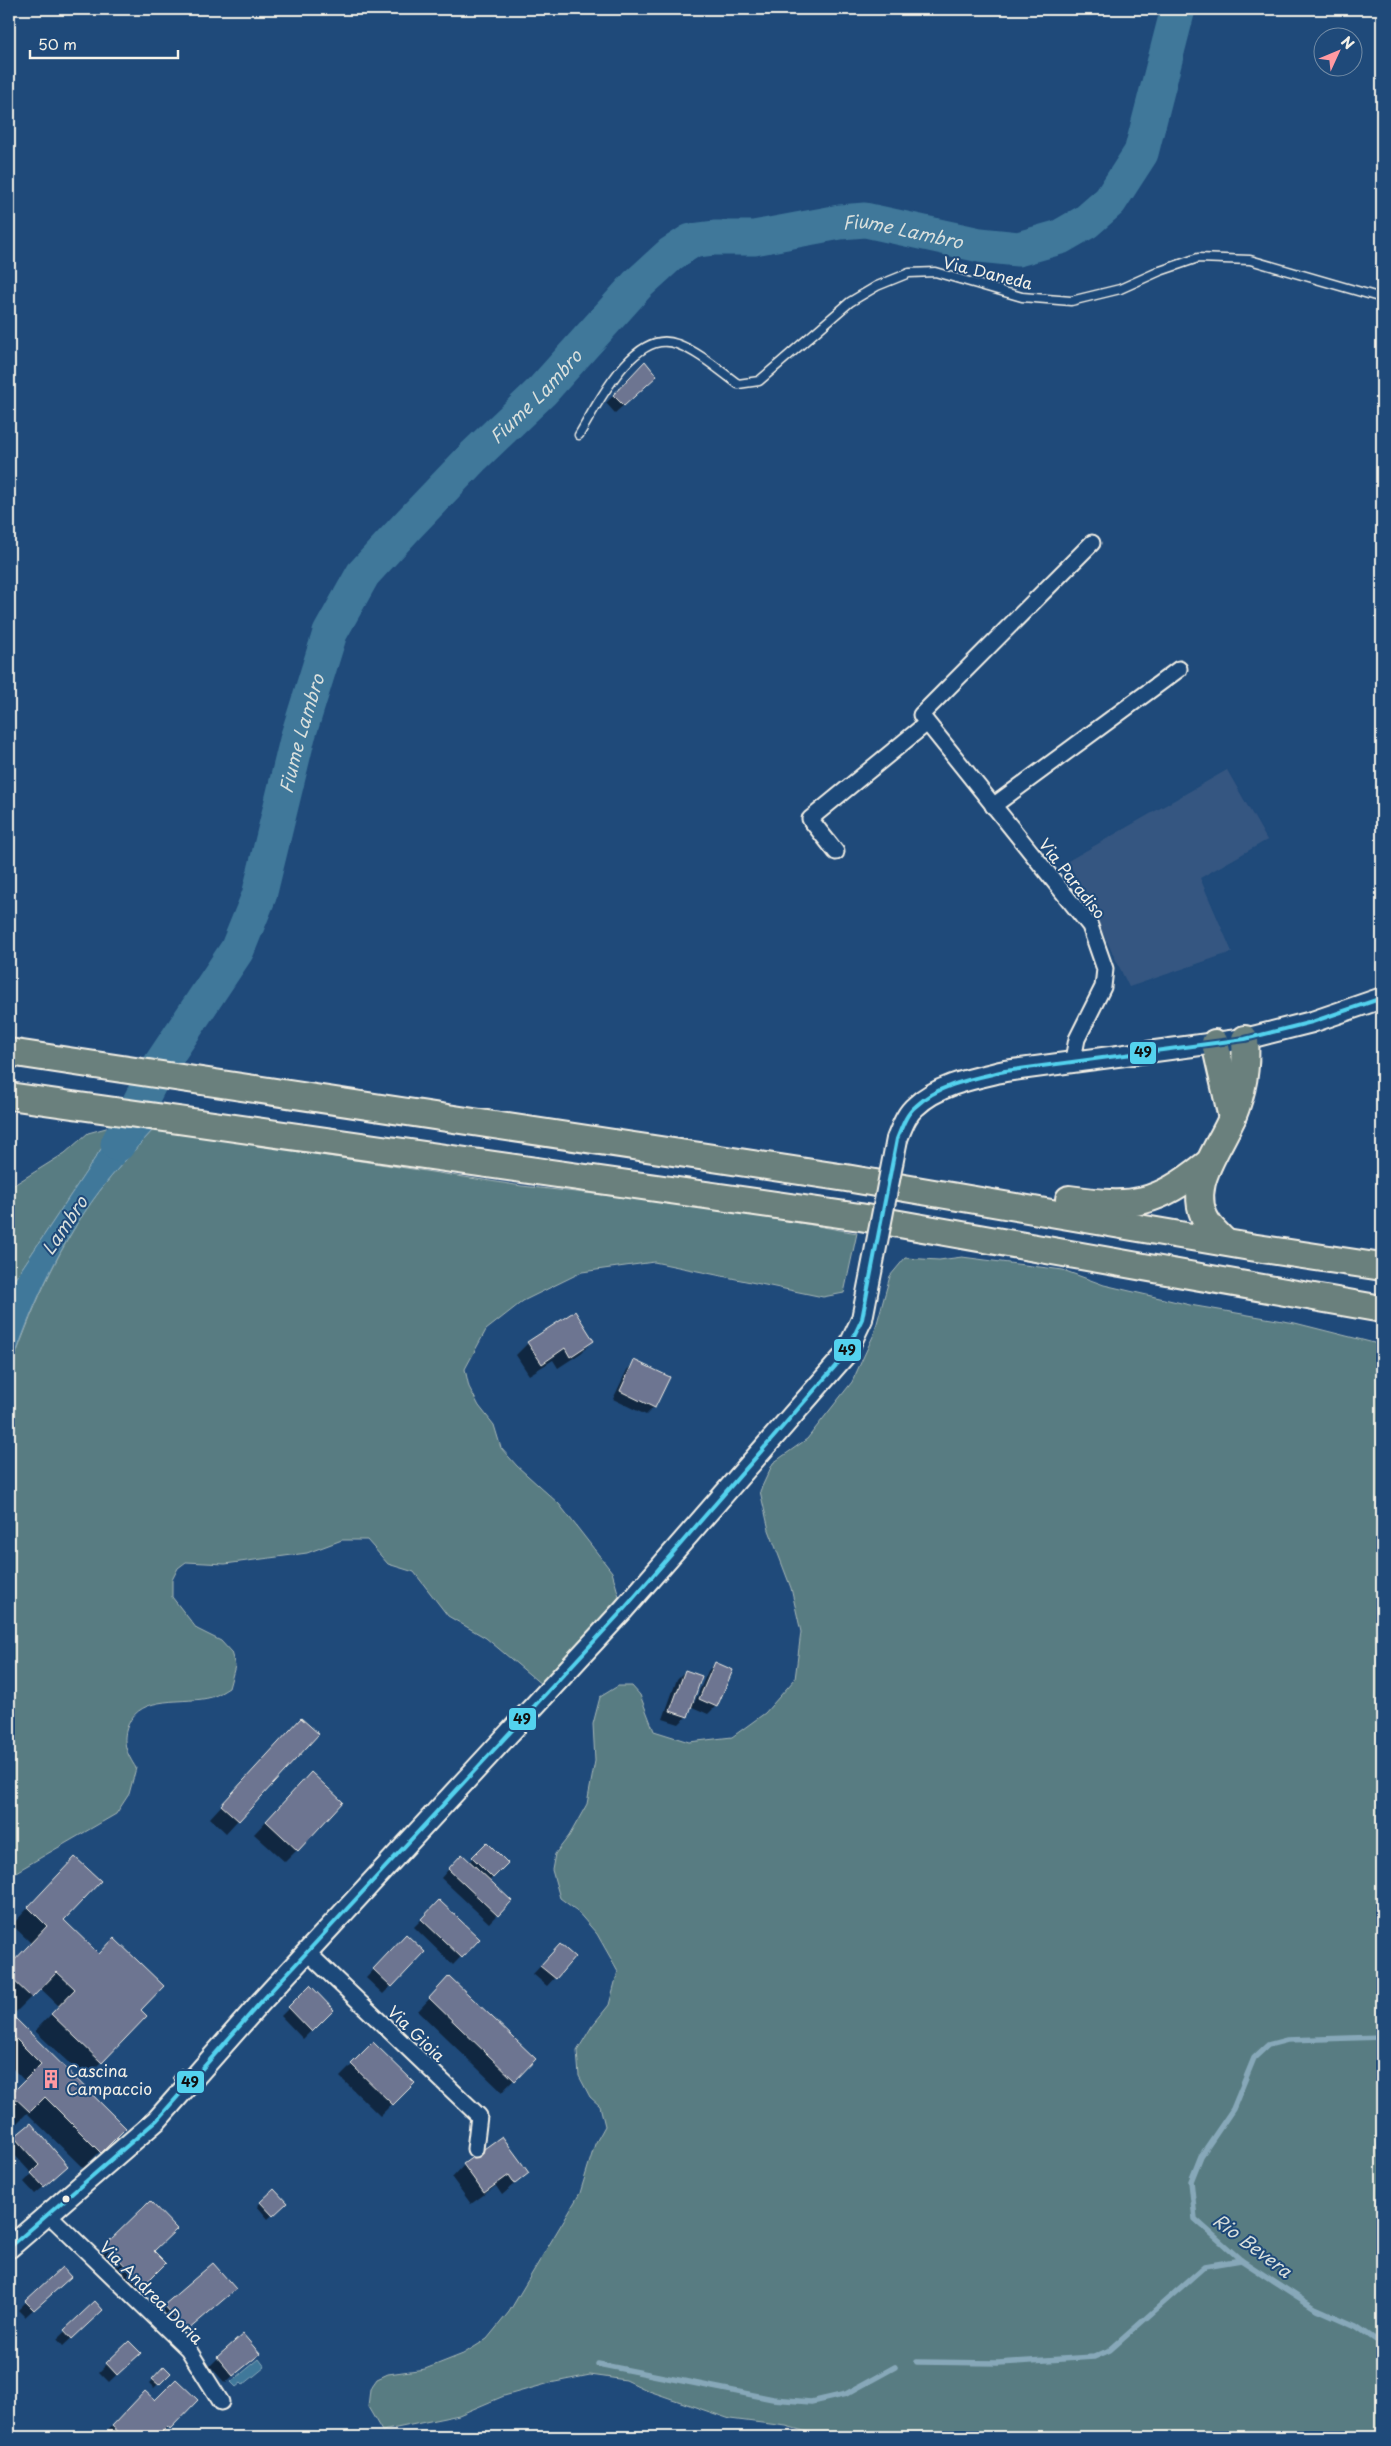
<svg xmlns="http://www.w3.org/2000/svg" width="1391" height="2446" font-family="'Playpen Sans',sans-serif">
<rect width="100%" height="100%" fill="#1f4a7a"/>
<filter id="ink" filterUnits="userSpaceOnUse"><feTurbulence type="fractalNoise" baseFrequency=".02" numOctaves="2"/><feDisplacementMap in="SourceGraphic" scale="10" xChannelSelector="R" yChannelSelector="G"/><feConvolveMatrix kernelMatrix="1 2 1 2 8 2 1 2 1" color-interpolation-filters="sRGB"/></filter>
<g filter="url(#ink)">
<polygon fill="#365781" points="1227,770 1267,840 1200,878 1232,952 1129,987 1068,861"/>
<g fill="#587c82" stroke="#a6b6b5">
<polygon points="117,1125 9,1288 9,1188 65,1153 88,1133"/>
<path d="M152 1131 180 1133 522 1186 710 1207 857 1233 844 1293 823 1297 654 1262 582 1272 523 1301 486 1330 465 1369 469 1387 479 1406 494 1425 501 1448 517 1466 559 1504 612 1572 623 1610 548 1690 486 1638 448 1616 414 1572 388 1564 367 1540H342L307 1553 225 1564 186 1562 178 1568 172 1580V1597L197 1629 221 1641 231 1652 235 1666 229 1688C224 1691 218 1695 212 1697 185 1705 141 1693 128 1725 121 1742 127 1754 136 1768L129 1794 116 1814 9 1876V1374C30 1314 55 1253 93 1200 110 1176 132 1153 152 1131Z"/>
<polygon points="962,1257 1063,1270 1104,1285 1190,1305 1295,1323 1382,1345 1382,2437 825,2437 786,2426 730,2419 649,2391 626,2380 590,2375 550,2383 504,2396 459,2415 382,2431 368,2407 370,2389 377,2379 388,2374 425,2369 463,2354 487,2339 509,2312 580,2193 595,2144 605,2126 600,2106 590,2097 579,2076 577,2051 592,2026 609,2005 618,1971 597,1934 576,1910 560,1898 552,1870 555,1854 569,1836 587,1804 595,1761 593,1724 600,1697 618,1686 632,1686 640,1695 654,1731 689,1742 732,1737 765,1713 795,1679 801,1632 791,1588 769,1530 760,1491 773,1463 807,1439 852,1382 874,1334 890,1276 905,1258 939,1260"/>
</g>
<g fill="#3f789a" stroke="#87a8b9">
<path d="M117 1125 152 1131C132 1153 110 1176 93 1200 56 1251 28 1315 9 1374V1288Z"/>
<polygon points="259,2359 265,2367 243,2385 241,2383 236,2387 231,2382"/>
</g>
<g fill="#0007">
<polygon points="645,363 647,384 615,413 606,403"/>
<polygon points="593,1341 581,1353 558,1368 553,1360 529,1375 516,1355 528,1343"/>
<polygon points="635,1362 654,1407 646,1415 613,1399 627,1370"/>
<polygon points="715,1663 716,1706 708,1714 690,1706 687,1716 679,1724 663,1719 677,1679 685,1671 694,1703 708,1671"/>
<polygon points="289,1732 317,1734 226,1833 210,1818"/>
<polygon points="311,1773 297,1850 285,1862 254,1834"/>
<polygon points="487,1844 507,1863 489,1881 510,1901 489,1923 441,1878 454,1863 469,1862"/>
<polygon points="59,1875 62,1920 139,2010 101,2062 85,2078 35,2031 59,2006 40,1988 15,2013 9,2008 9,1967 31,1943 12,1925"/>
<polygon points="439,1902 478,1939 453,1965 414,1927"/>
<polygon points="398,1944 391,1986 383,1994 366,1978"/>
<polygon points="552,1954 573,1958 547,1986 533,1974"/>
<polygon points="449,1978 534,2059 502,2092 418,2011"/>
<polygon points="310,1987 332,2010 303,2039 281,2016"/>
<polygon points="9,2014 124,2128 83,2168 27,2113 12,2128 9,2124 9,2098 25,2081 9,2065"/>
<polygon points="373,2044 413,2083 380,2116 340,2077"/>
<polygon points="30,2125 59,2174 35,2194 24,2182 32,2174 9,2149 9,2139 12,2142"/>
<polygon points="502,2138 528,2173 502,2195 496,2186 471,2204 452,2178 464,2165"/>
<polygon points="274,2191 285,2203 268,2219 257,2206"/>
<polygon points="150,2203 152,2251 164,2263 131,2296 94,2258"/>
<polygon points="61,2284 25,2317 18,2310 26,2302"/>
<polygon points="234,2289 174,2343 153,2319 165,2306"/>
<polygon points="95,2303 93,2318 63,2346 57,2339"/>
<polygon points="129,2343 139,2353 109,2382 99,2372"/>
<polygon points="218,2358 250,2361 225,2383 210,2366"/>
<polygon points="164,2368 169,2373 154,2388 149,2383"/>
<polygon points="145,2392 155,2401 196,2400 159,2437 102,2437"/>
</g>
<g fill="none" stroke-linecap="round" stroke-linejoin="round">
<g stroke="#87a8b9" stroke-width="5.5">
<polyline points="1382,2037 1287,2040 1268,2045 1254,2058 1233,2109 1201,2156 1191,2181 1195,2219 1241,2260 1315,2308 1356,2326 1382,2344"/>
<polyline points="917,2362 998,2363 1094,2357 1110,2350 1205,2266 1241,2260"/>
<polyline points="598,2364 773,2399 811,2402 846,2394 895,2367"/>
</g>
<path stroke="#3f789a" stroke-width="35" id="s1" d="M118 1144 155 1073 237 950 259 896 298 736 330 633 363 574 409 524 474 456 542 391 637 285 671 254 691 241 714 238H754L840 222 865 220 980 245 1018 249 1060 237 1086 222 1110 201 1141 153 1178 9"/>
</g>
<g fill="#6d7491" stroke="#f4f1e8">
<polygon points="645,361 657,376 624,406 613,395"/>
<polygon points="575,1311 594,1341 570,1357 565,1348 542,1364 527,1342"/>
<polygon points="634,1360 670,1377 655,1408 620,1391"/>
<polygon points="715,1662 733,1670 717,1707 699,1699"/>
<polygon points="685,1670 702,1676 688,1717 670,1711"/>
<polygon points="301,1718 319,1734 239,1821 221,1805"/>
<polygon points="311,1772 343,1802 298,1851 266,1821"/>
<polygon points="487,1842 508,1863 493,1878 472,1857"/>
<polygon points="462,1854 512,1901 498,1916 448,1869"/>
<polygon points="75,1857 101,1881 64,1920 99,1954 114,1938 164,1986 141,2010 147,2016 102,2063 51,2014 75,1989 57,1972 32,1998 9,1976 9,1966 47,1926 28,1907"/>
<polygon points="439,1900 480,1939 462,1958 421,1919"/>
<polygon points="406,1934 425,1952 392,1987 373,1969"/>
<polygon points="560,1944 575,1957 556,1979 540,1966"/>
<polygon points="449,1976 536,2059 515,2081 429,1998"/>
<polygon points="310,1985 334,2010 312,2032 288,2007"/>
<polygon points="9,2012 126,2128 101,2153 45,2097 30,2112 11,2094 41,2064 9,2032"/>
<polygon points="373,2042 415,2083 393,2105 351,2064"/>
<polygon points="181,2068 184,2071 175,2081 172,2078"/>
<polygon points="31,2123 68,2166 44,2187 31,2173 39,2165 14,2137"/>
<polygon points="502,2136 529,2173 515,2184 509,2175 484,2193 463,2164"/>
<polygon points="9,2137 16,2144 9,2151"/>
<polygon points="274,2189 287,2203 273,2216 260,2202"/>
<polygon points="150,2201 177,2229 154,2251 166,2263 144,2285 105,2245"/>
<polygon points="213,2263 236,2289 187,2331 164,2305"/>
<polygon points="62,2267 71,2277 34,2310 25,2301"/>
<polygon points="95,2301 103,2310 72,2339 64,2330"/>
<polygon points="243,2334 260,2354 233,2376 217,2357"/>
<polygon points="129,2341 141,2353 117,2375 106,2363"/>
<polygon points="164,2366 171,2373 159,2385 152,2379"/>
<polygon points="176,2379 198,2400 170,2429 168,2426 157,2437 124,2437 112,2426 145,2391 155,2400"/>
</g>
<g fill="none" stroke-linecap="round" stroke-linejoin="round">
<g stroke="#f4f1e8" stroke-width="11">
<path id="service" d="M579 435C596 407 634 327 677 344 699 352 719 370 738 384L759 381 850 302 877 286 909 273 935 272 1022 297 1071 301 1120 289 1160 271 1198 258 1250 260 1382 298"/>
</g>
<g stroke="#f4f1e8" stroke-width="19">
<g id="minor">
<polyline points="993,806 1179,669"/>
<polyline points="836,852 810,819 927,723"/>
<polyline points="1072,1064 1077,1039 1103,987 1105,969 1090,926 921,715 1092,543"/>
<polyline points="307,1952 479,2116 475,2149"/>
<polyline points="48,2214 188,2349 221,2402"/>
</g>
</g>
<g stroke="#f4f1e8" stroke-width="24">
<g id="tertiary">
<path d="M897 1139C902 1127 906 1114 916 1106 939 1084 976 1078 1005 1071L1245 1039 1312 1022 1382 998"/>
<polyline points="9,2248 157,2120 260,2003 623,1610 845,1355 862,1319"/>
</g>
</g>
<g stroke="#f4f1e8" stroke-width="30">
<g id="trunk">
<polyline points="1215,1043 1232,1118"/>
<polyline points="9,1052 846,1178 1250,1247 1382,1267"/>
<polyline points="9,1096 860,1217 1382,1309"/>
<path d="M1069 1199C1134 1208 1155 1205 1207 1164"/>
<path d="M1225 1242C1220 1237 1214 1231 1209 1225 1184 1189 1218 1151 1232 1118 1243 1091 1247 1068 1245 1039"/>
</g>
</g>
<use href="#service" stroke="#1f4a7a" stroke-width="8"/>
<use href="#minor" stroke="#1f4a7a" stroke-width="15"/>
<use href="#tertiary" stroke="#1f4a7a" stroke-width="20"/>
<use href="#trunk" stroke="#6a807d" stroke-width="26"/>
<g stroke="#f4f1e8" stroke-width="24" stroke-linecap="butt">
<polyline id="tertiary-bridge" points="862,1319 897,1139"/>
</g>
<use href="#tertiary-bridge" stroke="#1f4a7a" stroke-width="20"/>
<g stroke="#1f4a7a" stroke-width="8">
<path id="bus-1" d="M9 2248 157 2120 260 2003 623 1610 845 1355 862 1319 897 1139C902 1127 906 1114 916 1106 939 1084 976 1078 1005 1071L1245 1039 1312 1022 1382 998"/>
</g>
<use href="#bus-1" stroke="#53d2ee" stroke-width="4"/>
</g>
</g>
<defs>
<g id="building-bare" transform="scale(1.5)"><path d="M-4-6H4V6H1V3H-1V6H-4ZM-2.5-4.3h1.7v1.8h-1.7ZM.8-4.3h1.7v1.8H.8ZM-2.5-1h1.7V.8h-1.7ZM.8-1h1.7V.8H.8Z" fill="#ff9aa2" stroke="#1f4a7a" stroke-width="2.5" paint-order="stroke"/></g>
</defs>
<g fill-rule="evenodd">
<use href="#building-bare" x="51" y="2079"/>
</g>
<circle fill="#f4f1e8" stroke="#1f4a7a" stroke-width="2" cx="66" cy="2199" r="4.5"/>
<g text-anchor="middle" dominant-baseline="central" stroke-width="4" stroke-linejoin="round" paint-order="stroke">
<g font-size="16" fill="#f4f1e8" stroke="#1f4a7a">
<text transform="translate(988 272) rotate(14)">Via Daneda</text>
<text transform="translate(1073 878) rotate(52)">Via Paradiso</text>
<text transform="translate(417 2033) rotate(44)">Via Gioia</text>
<text transform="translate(152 2292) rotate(45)">Via Andrea Doria</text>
</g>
<g font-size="16" fill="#f4f1e8" stroke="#1f4a7a" text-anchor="start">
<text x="66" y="2070">Cascina<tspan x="66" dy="18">Campaccio</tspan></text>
</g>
<g font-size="18" font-style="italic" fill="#d9dfdc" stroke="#1f4a7a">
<text stroke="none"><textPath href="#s1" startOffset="1309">Fiume Lambro</textPath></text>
<text stroke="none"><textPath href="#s1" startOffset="874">Fiume Lambro</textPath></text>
<text stroke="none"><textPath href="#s1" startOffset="454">Fiume Lambro</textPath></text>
<text transform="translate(64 1225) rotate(-56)">Lambro</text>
<text transform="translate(1253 2245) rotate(37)">Rio Bevera</text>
</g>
</g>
<g stroke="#1f4a7a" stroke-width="2">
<rect x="1129" y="1041" width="28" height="24" rx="5" fill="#53d2ee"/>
<rect x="833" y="1338" width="29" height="24" rx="5" fill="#53d2ee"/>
<rect x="508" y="1707" width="29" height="24" rx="5" fill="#53d2ee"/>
<rect x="176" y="2070" width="29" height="24" rx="5" fill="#53d2ee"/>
</g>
<g font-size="14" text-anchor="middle" font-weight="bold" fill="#111">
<text x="1143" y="1057">49</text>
<text x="847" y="1355">49</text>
<text x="522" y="1724">49</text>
<text x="190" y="2087">49</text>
</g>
<rect width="1391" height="2446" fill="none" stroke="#1f4a7a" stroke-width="30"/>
<rect x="15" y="15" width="1361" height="2416" fill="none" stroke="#f4f1e8" stroke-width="2" filter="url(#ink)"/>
<g transform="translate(1338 52) rotate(46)"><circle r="24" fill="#1f4a7a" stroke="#748da6"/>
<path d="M0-4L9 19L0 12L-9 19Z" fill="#ff9aa2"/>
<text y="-8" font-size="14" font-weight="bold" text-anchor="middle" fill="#f4f1e8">N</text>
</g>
<path d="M30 50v8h148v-8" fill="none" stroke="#f4f1e8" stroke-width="2.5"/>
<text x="38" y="50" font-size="15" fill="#f4f1e8" stroke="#1f4a7a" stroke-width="4" paint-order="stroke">50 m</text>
</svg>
